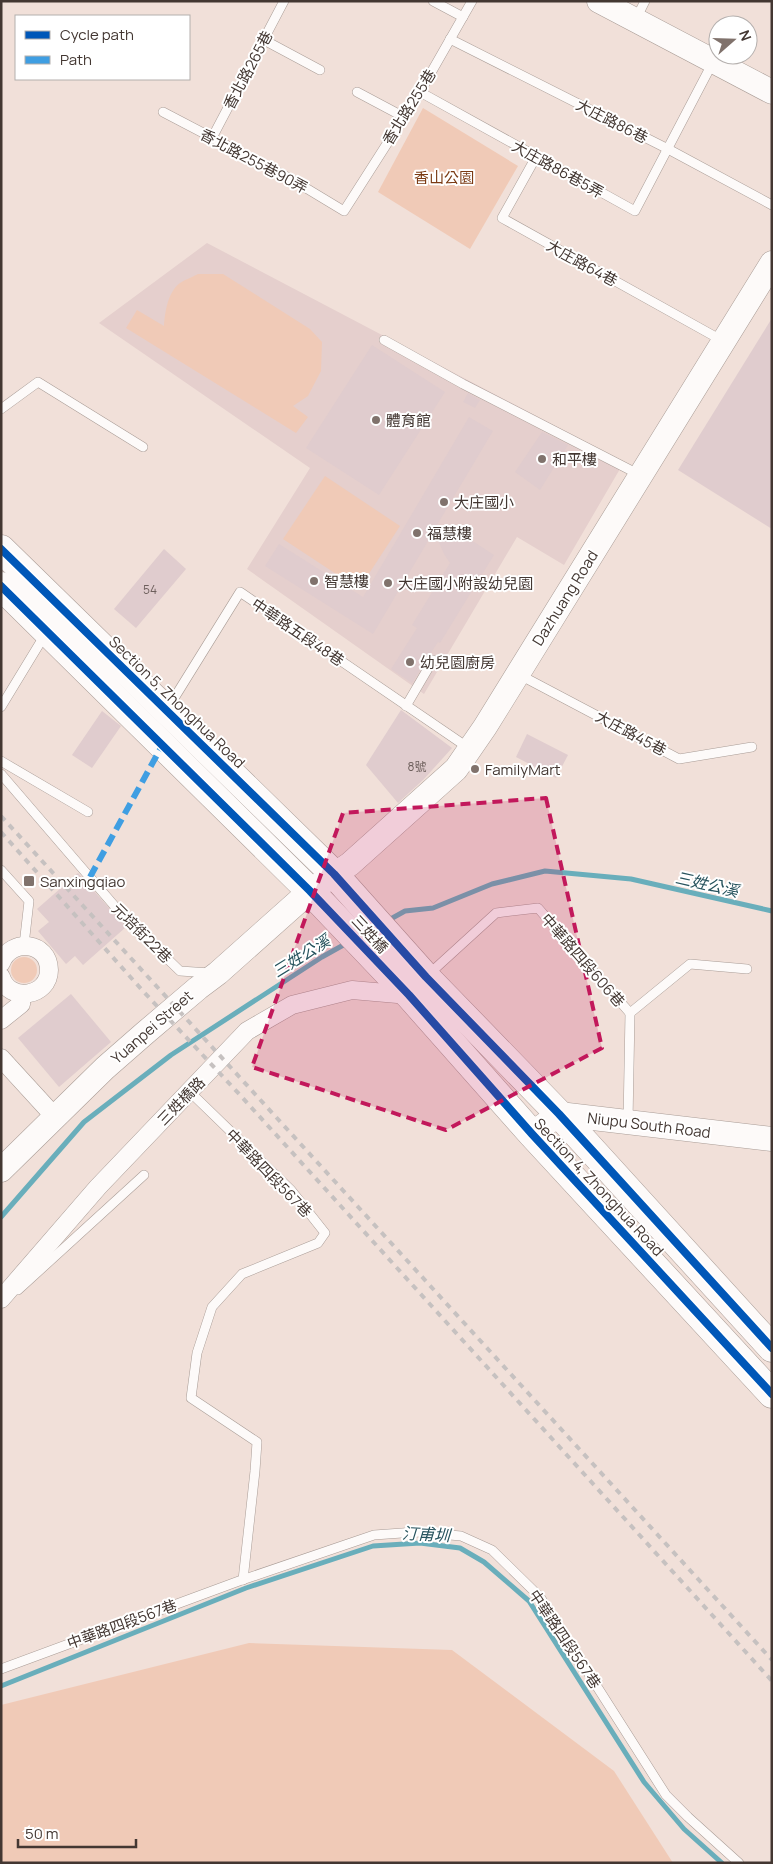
<svg xmlns="http://www.w3.org/2000/svg" width="773" height="1864" font-family="Manrope,'Noto Sans TC',sans-serif">
<rect width="100%" height="100%" fill="#f1e0d9"/>
<polygon fill="#e5cfcd" points="207,243 624,462 564,565 517,537 424,694 247,569 310,468 99,323"/>
<g fill="#f0cab7">
<polygon points="423,108 518,166 470,249 378,192"/>
<path d="M198 274H223L310 329 322 342 321 371 308 396 293 406 308 417 296 433 126 328 137 310 164 326C165 311 168 292 180 283 186 279 193 277 198 274Z"/>
<polygon points="325,476 400,526 359,589 283,539"/>
<circle cx="24" cy="970" r="13"/>
<polygon points="249,1643 452,1650 614,1771 673,1863 1,1863 1,1705"/>
</g>
<g fill="none" stroke-linecap="round" stroke-linejoin="round">
<g stroke="#69aebb" stroke-width="5">
<polyline points="387,921 405,911 433,908 492,884 545,871 631,879 772,911"/>
<polyline points="1,1217 84,1122 171,1055 322,957 347,943"/>
<polyline points="1,1686 246,1588 373,1546 420,1543 460,1548 484,1562 529,1601 644,1782 684,1829 722,1863"/>
</g>
</g>
<g fill="#e0ccce">
<polygon points="772,318 772,529 678,470"/>
<polygon points="372,345 445,392 379,495 306,448"/>
<polygon points="468,393 480,400 475,408 463,402"/>
<polygon points="469,417 493,431 437,525 451,535 462,534 494,555 440,643 438,642 428,657 412,683 391,669 417,628 412,625 450,563 444,554 434,531 373,634 265,566 279,544 363,597"/>
<polygon points="542,432 568,445 540,490 515,472"/>
<polygon points="164,549 186,569 136,628 114,609"/>
<polygon points="401,710 452,748 424,779 398,803 366,765"/>
<polygon points="102,711 121,726 92,768 72,755"/>
<polygon points="527,734 568,755 556,778 516,757"/>
<polygon points="78,873 126,927 83,965 75,956 66,964 38,931 49,922 37,909"/>
<polygon points="71,994 111,1042 59,1087 18,1038"/>
</g>
<g fill="none" stroke-linecap="round" stroke-linejoin="round">
<g stroke="#a99c96" stroke-width="10">
<g id="lane">
<polyline points="433,1 463,17"/>
<polyline points="636,19 645,1"/>
<polyline points="450,39 668,149 772,205"/>
<polyline points="264,40 320,70"/>
<polyline points="357,92 404,117"/>
<polyline points="420,92 635,211 713,62"/>
<polyline points="163,112 291,179 344,211 420,92 472,1"/>
<polyline points="212,138 284,1"/>
<polyline points="536,157 502,218 723,341"/>
<polyline points="384,340 463,384 640,475"/>
<polyline points="1,409 38,382 143,447"/>
<polyline points="518,674 679,759 752,747"/>
<polyline points="406,706 433,660"/>
<polyline points="1,707 46,633"/>
<polyline points="168,708 240,592 470,749"/>
<polyline points="1,761 88,812"/>
<polyline points="1,774 124,917 180,971 210,973"/>
<polyline points="1,870 29,901 24,945"/>
<polyline points="428,975 496,913 538,908 630,1013 690,964 747,969"/>
<polyline points="190,1092 291,1190 325,1233 318,1243 242,1274 212,1307 197,1353 191,1398 257,1442 255,1471 243,1580"/>
<polyline points="628,1122 630,1013"/>
<polyline points="18,1290 144,1175"/>
<polyline points="1,1669 239,1581 374,1535 416,1532 461,1536 492,1550 540,1597 666,1795 688,1817 739,1863"/>
</g>
</g>
<g stroke="#a99c96" stroke-width="19">
<g id="street">
<path d="M1 963C11 937 49 942 49 970 49 997 9 1003 1 977"/>
<polyline points="1,1020 21,1004 22,994"/>
<polyline points="1,1058 55,1117"/>
<polyline points="1,1299 98,1187 247,1031 292,1005 352,990 409,995"/>
</g>
</g>
<g stroke="#a99c96" stroke-width="25">
<g id="secondary">
<polyline points="599,1 772,92"/>
<polyline points="532,1134 559,1114 772,1139"/>
<polyline points="1,1170 105,1068 145,1033 198,988 218,973 310,891 350,864 456,769 485,727 772,263"/>
</g>
</g>
<g stroke="#a99c96" stroke-width="29">
<g id="primary">
<polyline points="1,549 334,874 426,977 559,1114 772,1348"/>
<polyline points="1,586 310,891 409,995 532,1134 772,1394"/>
</g>
</g>
<use href="#lane" stroke="#fdfaf9" stroke-width="9"/>
<use href="#street" stroke="#fdfaf9" stroke-width="18"/>
<use href="#secondary" stroke="#fdfaf9" stroke-width="24"/>
<use href="#primary" stroke="#fdfaf9" stroke-width="28"/>
<g stroke="#c6c1c0" stroke-width="4" stroke-dasharray="6 6" stroke-linecap="butt">
<polyline points="1,816 772,1660"/>
<polyline points="1,832 142,990 240,1095 772,1681"/>
</g>
<polyline stroke="#3f9ee2" stroke-width="6" stroke-dasharray="12 6" stroke-linecap="butt" points="90,877 163,744"/>
<g stroke="#fff" stroke-width="11">
<g id="cycleway">
<polyline points="1,549 334,874 426,977 559,1114 772,1348"/>
<polyline points="1,586 310,891 409,995 532,1134 772,1394"/>
</g>
</g>
<use href="#cycleway" stroke="#0057b8" stroke-width="8"/>
</g>
<path fill="#c2185b" fill-opacity="0.2" stroke="#c2185b" stroke-width="4" stroke-dasharray="10 6" stroke-linejoin="round" d="M546 798 602 1048 446 1130 252 1067 343 813Z"/>
<g fill="#80726c" stroke="#fff" stroke-width="2">
<circle cx="376" cy="420" r="5"/>
<circle cx="542" cy="459" r="5"/>
<circle cx="444" cy="502" r="5"/>
<circle cx="417" cy="533" r="5"/>
<circle cx="314" cy="581" r="5"/>
<circle cx="388" cy="583" r="5"/>
<circle cx="410" cy="662" r="5"/>
<circle cx="475" cy="769" r="5"/>
<rect x="23" y="875" width="12" height="12" rx="2.5"/>
</g>
<g text-anchor="middle" dominant-baseline="central" stroke-width="4" stroke-linejoin="round" paint-order="stroke">
<g font-size="12" fill="#6d5f5c">
<text x="150" y="589">54</text>
<text x="417" y="766">8號</text>
</g>
<g font-size="15" fill="#433732" stroke="#fff">
<text transform="translate(248 70) rotate(-62)">香北路265巷</text>
<text transform="translate(409 107) rotate(-58)">香北路255巷</text>
<text transform="translate(612 121) rotate(27)">大庄路86巷</text>
<text transform="translate(254 161) rotate(28)">香北路255巷90弄</text>
<text transform="translate(558 169) rotate(29)">大庄路86巷5弄</text>
<text transform="translate(582 263) rotate(29)">大庄路64巷</text>
<text transform="translate(565 598) rotate(-58)">Dazhuang Road</text>
<text transform="translate(298 632) rotate(34)">中華路五段48巷</text>
<text transform="translate(177 702) rotate(44)">Section 5, Zhonghua Road</text>
<text transform="translate(631 733) rotate(28)">大庄路45巷</text>
<text transform="translate(142 933) rotate(45)">元培街22巷</text>
<text transform="translate(370 934) rotate(47)">三姓橋</text>
<text transform="translate(583 960) rotate(49)">中華路四段606巷</text>
<text transform="translate(152 1027) rotate(-41)">Yuanpei Street</text>
<text transform="translate(181 1101) rotate(-46)">三姓橋路</text>
<text transform="translate(649 1125) rotate(7)">Niupu South Road</text>
<text transform="translate(269 1173) rotate(46)">中華路四段567巷</text>
<text transform="translate(599 1187) rotate(47)">Section 4, Zhonghua Road</text>
<text transform="translate(122 1624) rotate(-20)">中華路四段567巷</text>
<text transform="translate(565 1639) rotate(56)">中華路四段567巷</text>
</g>
<g font-size="15" fill="#7b3b14" stroke="#fff">
<text x="444" y="177">香山公園</text>
</g>
<g font-size="15" fill="#433732" stroke="#fff" text-anchor="start">
<text x="386" y="420">體育館</text>
<text x="552" y="459">和平樓</text>
<text x="454" y="502">大庄國小</text>
<text x="427" y="533">福慧樓</text>
<text x="324" y="581">智慧樓</text>
<text x="398" y="583">大庄國小附設幼兒園</text>
<text x="420" y="662">幼兒園廚房</text>
<text x="485" y="769">FamilyMart</text>
<text x="40" y="881">Sanxingqiao</text>
</g>
<g font-size="16" font-style="italic" fill="#27535d" stroke="#fff">
<text transform="translate(707 884) rotate(13)">三姓公溪</text>
<text transform="translate(301 956) rotate(-32)">三姓公溪</text>
<text transform="translate(426 1534) rotate(3)">汀甫圳</text>
</g>
</g>
<rect width="773" height="1864" fill="none" stroke="#433732" stroke-width="5"/>
<rect x="15" y="15" width="175" height="65" fill="#ffffff" stroke="#b4afad"/>
<rect x="25" y="31" width="25" height="8" fill="#0057b8" stroke="#b4afad"/>
<text x="60" y="40" font-size="15" fill="#433732">Cycle path</text>
<rect x="25" y="56" width="25" height="8" fill="#3f9ee2" stroke="#b4afad"/>
<text x="60" y="65" font-size="15" fill="#433732">Path</text>
<g transform="translate(733 40) rotate(70)"><circle r="24" fill="#ffffff" stroke="#b4afad"/>
<path d="M0-4L9 19L0 12L-9 19Z" fill="#80726c"/>
<text y="-8" font-size="14" font-weight="bold" text-anchor="middle" fill="#433732">N</text>
</g>
<path d="M18 1839v8h118v-8" fill="none" stroke="#433732" stroke-width="2.5"/>
<text x="25" y="1839" font-size="15" fill="#433732" stroke="#ffffff" stroke-width="4" paint-order="stroke">50 m</text>
</svg>
